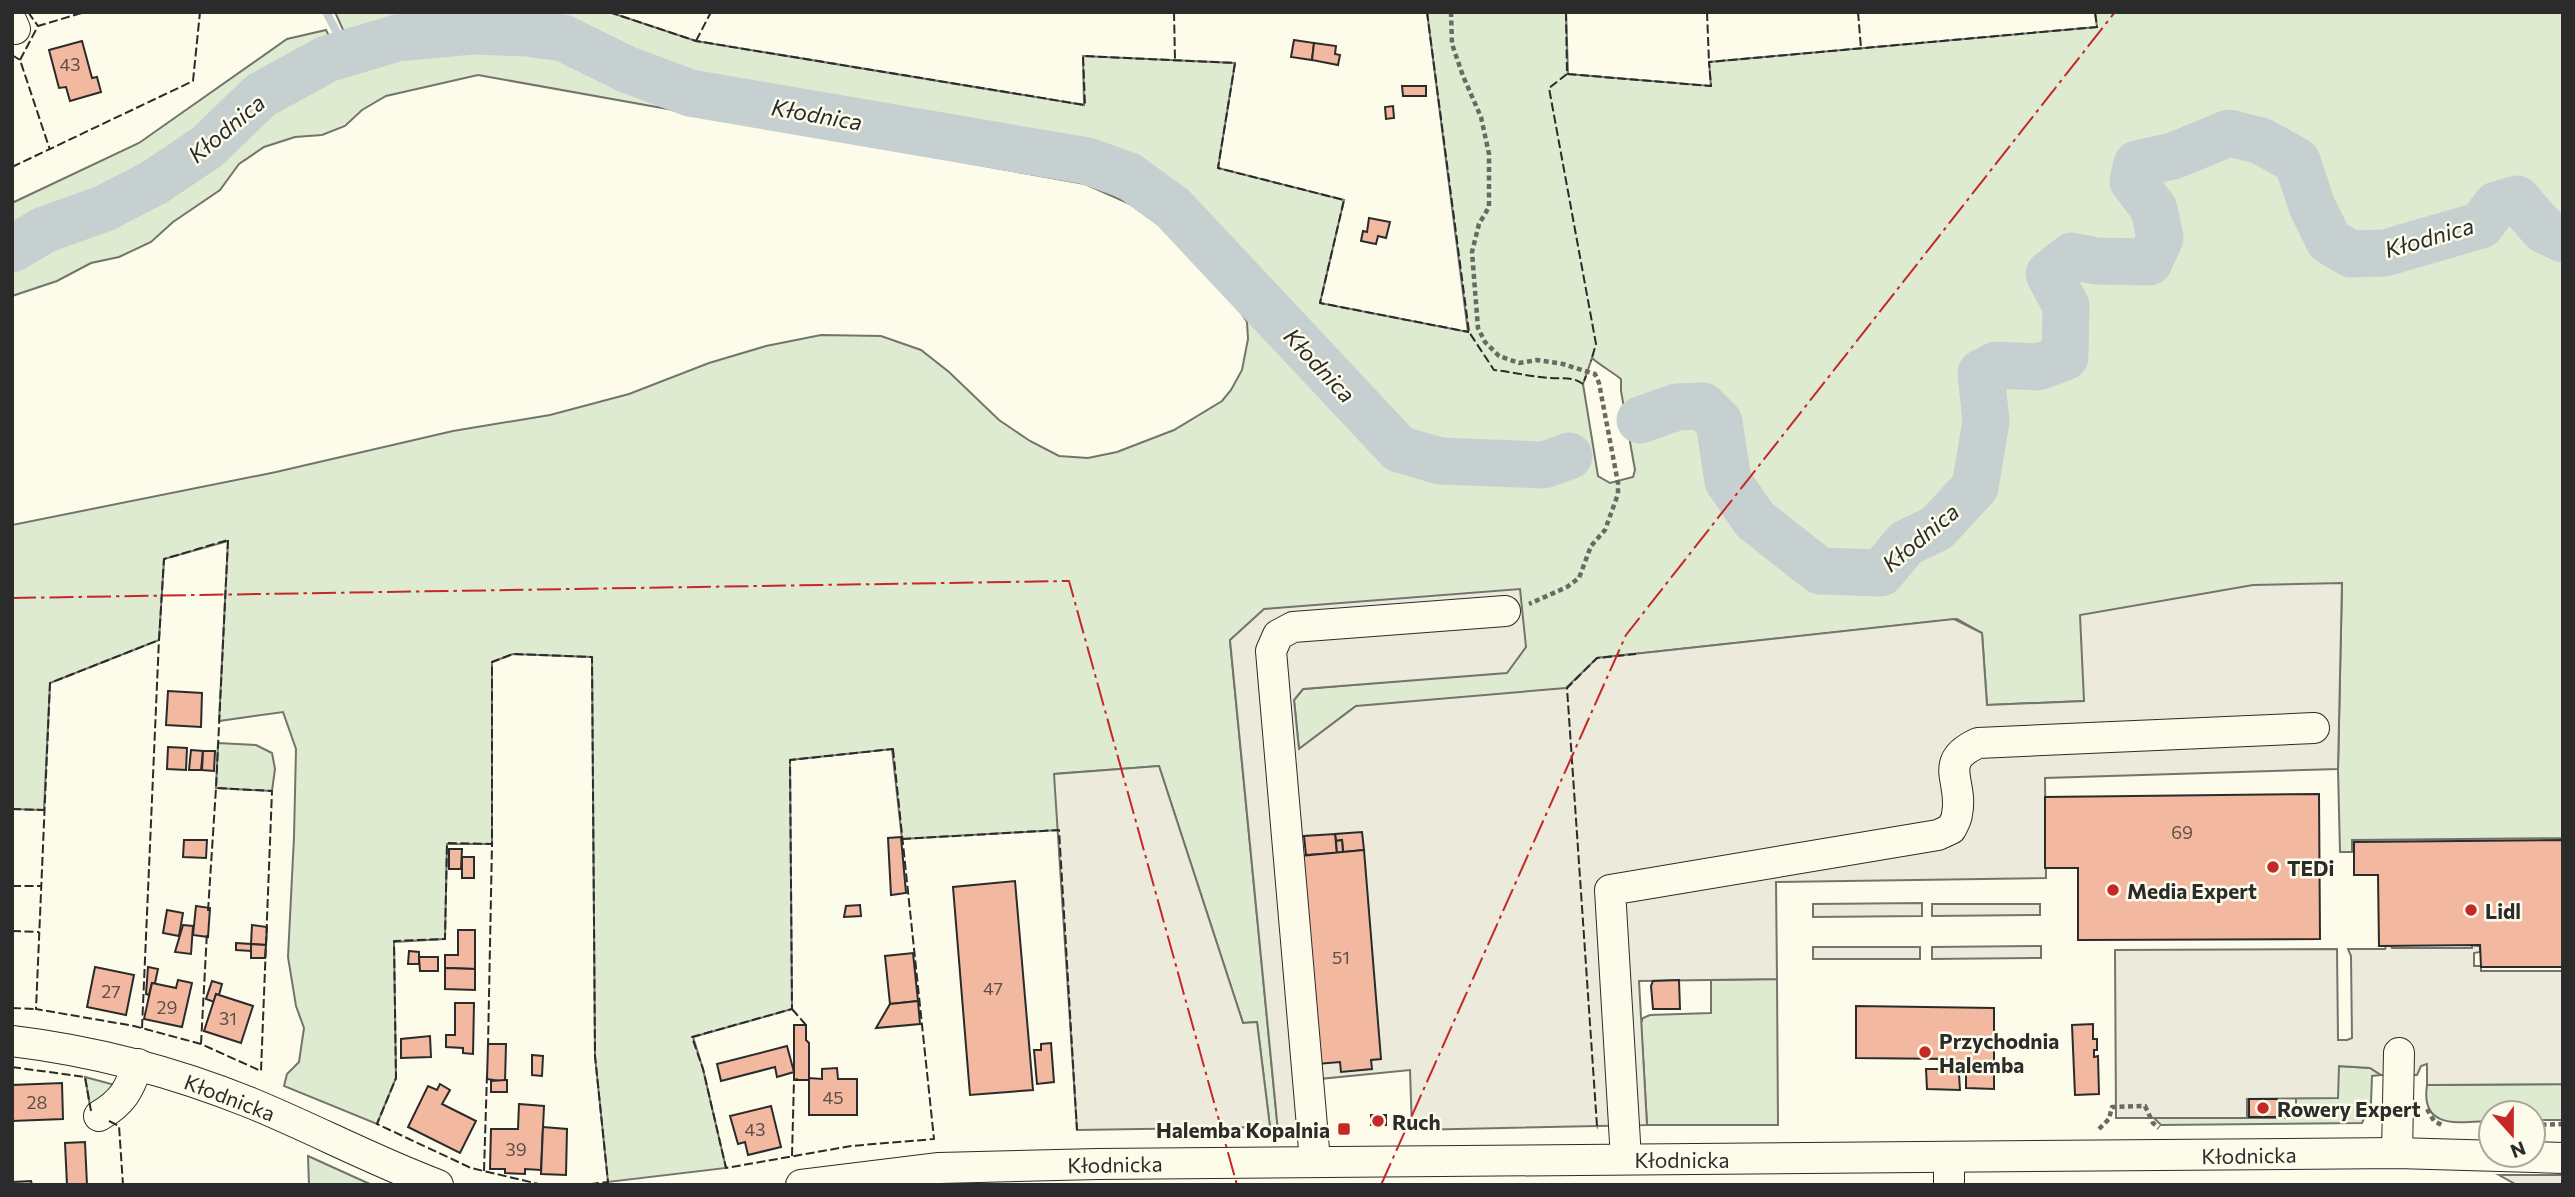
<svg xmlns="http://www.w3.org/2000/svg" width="2575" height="1197" font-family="Commissioner,sans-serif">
<rect width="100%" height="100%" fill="#fdfbea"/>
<g fill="#deebd1" stroke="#74746e" stroke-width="2" fill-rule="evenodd">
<path d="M335 12H609L696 41 1084 105 1083 56 1235 63 1218 168 1344 200 1320 303 1468 332 1427 12H1566L1568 74 1711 86 1709 62 2097 27 2095 12H2563V838L2352 840V852H2340L2338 769 2342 583 2084 701 1987 705 1982 633 1957 619 1597 658V1126L1356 706 1299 749 1294 700 1303 689 1507 672 1230 641 1278 1131 1270 1127 1257 1022 1243 1023 1159 766 1055 774 1059 830 902 839 892 749 790 760 792 1009 693 1037 703 1069 726 1168 608 1182 595 1056 592 657 513 654 492 662V844H447L445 939 394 942 396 1078 377 1124 284 1086 287 1074 299 1062 304 1028 296 1006 288 957 294 837 296 749 283 712 219 721 228 541 164 559 159 640 50 683 44 810 12 809V525L276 472 453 431 550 415 629 394 709 363 766 346 821 335 881 336 921 350 949 372 999 420 1030 441 1059 456 1088 458 1117 452 1174 430 1222 401 1231 390 1242 370 1248 339 1247 322 1229 294 1179 237 1139 208 1085 184 478 75 386 96 362 110 345 126 322 135 295 137 264 147 239 164 220 190 173 222 151 242 119 257 91 263 57 281 12 296V203L139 143 287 39 326 30 334 46 346 60H357L364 54 344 32ZM1592 358C1601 366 1611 371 1621 379V391L1635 470 1633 477 1610 483 1598 476 1583 384Z"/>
<polygon points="218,743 256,745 272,753 275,769 272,791 216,788"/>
<polygon points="1777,979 1778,1125 1647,1125 1641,1023 1643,1018 1650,1015 1711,1013 1711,980"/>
<polygon points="2338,1066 2370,1068 2381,1075 2372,1076 2371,1103 2362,1123 2161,1125 2154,1118 2296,1118 2296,1098 2338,1097"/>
<polygon points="85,1077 115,1085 91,1112"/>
<path d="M2563 1084V1120H2533V1113H2491V1121C2461 1122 2420 1131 2427 1085Z"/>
<polygon points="308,1156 372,1185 309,1185"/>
</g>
<g fill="#eceadb" stroke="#74746e" stroke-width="2">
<polygon points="2342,583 2338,769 2045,778 2046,878 1776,882 1777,979 1639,981 1647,1125 1412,1130 1410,1070 1320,1079 1326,1129 1278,1131 1230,640 1264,609 1520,589 1526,647 1507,673 1303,689 1294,700 1299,749 1356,706 1566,688 1597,658 1954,619 1982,633 1987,705 2084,701 2080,615 2253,585"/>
<polygon points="1159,766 1243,1023 1257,1022 1270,1127 1077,1130 1054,774"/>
<polygon points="1922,903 1922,916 1813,917 1813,904"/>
<polygon points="1932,904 2040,904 2040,915 1932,916"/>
<polygon points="2472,945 2480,946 2480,952 2474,953 2474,966 2481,966 2481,971 2563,971 2563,1084 2427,1085 2427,1064 2421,1066 2417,1075 2381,1075 2370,1068 2339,1066 2338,1098 2247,1099 2247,1118 2116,1118 2115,950 2337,949 2338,1040 2347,1040 2352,1038 2351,956 2348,949 2385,949 2386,946 2391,946 2392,948 2472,948"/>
<polygon points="2041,946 2041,958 1932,959 1932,947"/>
<rect x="1813" y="947" width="107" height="12"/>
<polygon points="2499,1175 2563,1175 2563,1185 2517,1185"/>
</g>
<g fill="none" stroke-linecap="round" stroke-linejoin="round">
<polyline stroke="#c7d0d0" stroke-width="8" points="326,12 348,53"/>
<g stroke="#c7d0d0" stroke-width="47">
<polyline points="12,249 44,230 105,208 155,182 207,147 261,95 327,59 397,38 472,31 527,33 563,38 626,69 690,93 1087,161 1129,176 1173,208 1399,449 1440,461 1544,465 1569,456"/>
<polyline points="1640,420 1677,407 1703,406 1719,422 1728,481 1755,520 1820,571 1881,573 1906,543 1937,528 1975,487 1986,422 1981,373 1996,365 2038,367 2065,357 2066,306 2049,274 2072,256 2096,261 2149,262 2160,238 2154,209 2133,181 2137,164 2173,156 2229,133 2261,141 2297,161 2312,206 2329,241 2351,254 2385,253 2481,225 2496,205 2517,199 2544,230 2563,239"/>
</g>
</g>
<g fill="#f2b8a0" stroke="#2b2b2b" stroke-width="2">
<polygon points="1294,40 1314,43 1312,60 1291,57"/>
<polygon points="82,41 92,78 97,77 101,92 70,101 66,87 59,88 49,50"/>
<polygon points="1314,43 1336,46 1335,54 1340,55 1338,65 1312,60"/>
<polygon points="1402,86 1426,86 1426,96 1403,96"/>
<polygon points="1393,106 1394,118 1386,119 1385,107"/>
<polygon points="1369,218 1390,222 1386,238 1378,236 1376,244 1361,241 1363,231 1367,232"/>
<polygon points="168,691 202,693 201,727 166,725"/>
<polygon points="168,747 187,748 186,770 167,769"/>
<polygon points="191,750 203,751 201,770 189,770"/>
<polygon points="203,751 215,751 214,771 202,770"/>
<polygon points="2319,794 2320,939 2078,940 2078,868 2045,868 2045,797"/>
<polygon points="1362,832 1364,850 1343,852 1342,840 1336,841 1335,834"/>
<polygon points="1335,834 1337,853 1306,855 1304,836"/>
<polygon points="901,837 906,893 891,895 888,838"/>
<polygon points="184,840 207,840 206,858 183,857"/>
<polygon points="1342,840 1343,852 1337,853 1336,841"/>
<polygon points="2563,840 2563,967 2481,967 2480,945 2379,946 2378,875 2354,875 2354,842"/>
<polygon points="449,849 462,849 461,869 449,869"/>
<polygon points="1364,850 1381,1059 1371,1060 1372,1069 1341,1072 1340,1062 1317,1064 1300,856"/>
<rect x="462" y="857" width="12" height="21"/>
<polygon points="1015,881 1033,1090 970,1095 953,887"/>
<polygon points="860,905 861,916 844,917 846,906"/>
<polygon points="196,906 210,908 208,937 193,935"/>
<polygon points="167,910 183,913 179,936 163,933"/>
<polygon points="183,925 193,926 191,954 175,952"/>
<polygon points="252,925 267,927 266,945 251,944"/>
<polygon points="458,930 475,930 475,969 445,968 445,955 458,955"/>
<polygon points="236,943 251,944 251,951 236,950"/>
<polygon points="251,944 266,945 265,958 251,958"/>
<polygon points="409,951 419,952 419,964 408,964"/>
<polygon points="913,953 918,1001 890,1004 885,956"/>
<polygon points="419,957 438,957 438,971 420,971"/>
<polygon points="95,967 134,975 126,1015 87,1007"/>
<polygon points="148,967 158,969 155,983 152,983 149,995 146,994"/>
<polygon points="445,968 475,969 475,990 445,989"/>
<polygon points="178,980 192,983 182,1027 144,1019 152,983 176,988"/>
<polygon points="1679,980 1680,1009 1653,1009 1651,986 1653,981"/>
<polygon points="212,981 222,984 219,995 216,994 214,1002 206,999"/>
<polygon points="216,994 253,1006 241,1043 204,1031"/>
<polygon points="918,1001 920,1024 876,1028 890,1004"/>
<polygon points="455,1003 474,1003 473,1054 463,1053 463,1048 446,1047 446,1035 455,1035"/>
<polygon points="1856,1006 1994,1008 1994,1089 1966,1088 1966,1074 1959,1074 1960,1090 1927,1089 1926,1069 1950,1069 1950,1059 1856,1058"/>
<polygon points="2093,1024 2093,1039 2097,1039 2097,1050 2094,1050 2094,1057 2098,1056 2099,1094 2075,1095 2072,1025"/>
<polygon points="794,1025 806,1025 806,1040 809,1043 809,1080 794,1080"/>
<polygon points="430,1036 431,1057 401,1058 401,1039"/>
<polygon points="1051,1043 1054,1082 1037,1084 1034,1050 1041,1050 1041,1044"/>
<polygon points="488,1044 506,1044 505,1082 487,1079"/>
<polygon points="787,1046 794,1072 777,1077 775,1067 721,1081 717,1064"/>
<polygon points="532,1055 543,1056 542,1076 532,1075"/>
<polygon points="837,1068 838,1079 857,1079 857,1115 809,1115 809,1078 822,1079 822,1069"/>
<polygon points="505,1080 507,1080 507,1092 491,1092 491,1081"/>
<polygon points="62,1083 63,1119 12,1121 12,1085"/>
<polygon points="440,1084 450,1090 442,1104 476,1121 460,1153 408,1127 428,1086 437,1090"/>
<rect x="2249" y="1099" width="28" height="18"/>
<polygon points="519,1104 544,1106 541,1170 525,1169 525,1174 505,1173 505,1169 490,1169 491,1129 518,1129"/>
<polygon points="771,1106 781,1147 748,1155 745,1142 738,1144 730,1116"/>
<rect x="1371" y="1115" width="15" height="10"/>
<polygon points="543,1127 567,1129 566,1175 541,1174"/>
<polygon points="85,1142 87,1185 67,1185 65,1143"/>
<polygon points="31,1181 32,1185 13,1185 13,1182"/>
</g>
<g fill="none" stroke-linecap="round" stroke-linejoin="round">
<g stroke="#2b2b2b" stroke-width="32">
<g id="minor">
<polyline points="12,22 15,29"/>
<path d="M12 1041C95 1051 174 1072 251 1103 314 1129 374 1161 438 1185"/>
<path d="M99 1116C123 1102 129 1090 138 1064"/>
<polyline points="2397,1153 2399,1053"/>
<path d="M1626 1159 1610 890 1938 835 1951 829C1953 825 1957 819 1957 814 1964 781 1936 762 1978 743L2314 728"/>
<polyline points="1315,1161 1271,651 1278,635 1293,627 1505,611"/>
<polyline points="801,1185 939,1168 1098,1164 2397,1153 2563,1158"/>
<polyline points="1949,1185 1949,1157"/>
</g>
</g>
<g stroke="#6a6964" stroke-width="4.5" stroke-dasharray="5 3.5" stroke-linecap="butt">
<polyline points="1451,12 1452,44 1463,76 1481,117 1489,154 1489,207 1479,224 1472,252 1478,328 1485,342 1499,356 1519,363 1537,360 1563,364 1595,374 1599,383 1618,483 1618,494 1605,530 1591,546 1579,578 1567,587 1529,604"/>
<polyline points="2427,1109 2434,1121 2442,1125"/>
<polyline points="2533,1125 2563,1124"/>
<polyline points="2099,1129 2109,1119 2112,1107 2145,1106 2153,1123 2159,1128"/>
</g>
<use href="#minor" stroke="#fdfbea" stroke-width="30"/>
<g stroke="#2b2b2b" stroke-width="2" stroke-dasharray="9 3.5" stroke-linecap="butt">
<polyline points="28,12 38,26"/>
<polyline points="609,12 696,41 1085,105 1083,56 1235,63 1218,168 1344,200 1320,303 1469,332"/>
<polyline points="1174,12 1175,60"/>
<path d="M1427 12 1469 332 1494 370C1512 372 1532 377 1551 378 1563 379 1572 376 1583 384L1586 376"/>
<polyline points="1566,12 1567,74 1711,86 1709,62 2097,27 2095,12"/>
<polyline points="1707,12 1709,62"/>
<polyline points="1858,12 1861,48"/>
<polyline points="696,41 711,12"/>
<polyline points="12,55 20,60 50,150"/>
<polyline points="20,60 38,26 85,12"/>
<polyline points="1567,74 1549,88 1596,344 1591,361"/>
<polyline points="12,167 193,81 200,12"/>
<polygon points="228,540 216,788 272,791 261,1071 201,1044 134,1026 36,1009 50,683 159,640 164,559"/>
<polygon points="893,749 934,1139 851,1146 726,1168 703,1069 692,1037 792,1009 790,760"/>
<polyline points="12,809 44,810"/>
<polyline points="902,839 1059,830 1077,1130"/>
<polyline points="12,886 41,886"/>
<polyline points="208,911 216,788"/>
<polyline points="12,931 39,932"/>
<polyline points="12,1008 36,1009"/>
<polyline points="792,1009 806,1025 806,1028"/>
<polyline points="142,1028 159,639"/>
<polyline points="201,1044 207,932"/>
<polyline points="488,1047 492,844"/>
<polyline points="12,1067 85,1077 91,1111"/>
<polyline points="109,1121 119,1126 123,1185"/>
<polyline points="1597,1126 1567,688 1597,658 1636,654"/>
<polyline points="792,1156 794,1080 798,1079"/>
<polyline points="484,1171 487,1075"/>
<polyline points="543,1185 471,1168 377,1124 396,1078 394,941 445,939 447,843 492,844 492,662 513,654 592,657 595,1056 608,1182 583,1185"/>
</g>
<g stroke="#c62828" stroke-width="2" stroke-dasharray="24 5 3.5 5" stroke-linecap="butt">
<polyline points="12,598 1069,581 1237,1185"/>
<polyline points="1381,1185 1626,635 2115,12"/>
</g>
</g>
<g fill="#c62828" stroke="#fdfbea" stroke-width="2.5">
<circle cx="2273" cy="867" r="7"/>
<circle cx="2113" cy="890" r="7"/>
<circle cx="2471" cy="910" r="7"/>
<circle cx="1925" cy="1052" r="7"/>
<circle cx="2263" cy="1108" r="7"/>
<circle cx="1378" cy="1121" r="7"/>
<rect x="1337" y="1122" width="14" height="14" rx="3.5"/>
</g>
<g text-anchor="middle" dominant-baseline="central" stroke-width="5" stroke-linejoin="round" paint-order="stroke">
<g font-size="18" fill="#5d4e48">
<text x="70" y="64">43</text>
<text x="2182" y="832">69</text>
<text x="1341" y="957">51</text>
<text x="993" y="988">47</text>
<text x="111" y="991">27</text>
<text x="167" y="1007">29</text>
<text x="228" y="1018">31</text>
<text x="833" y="1097">45</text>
<text x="37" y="1102">28</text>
<text x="755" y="1129">43</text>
<text x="516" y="1149">39</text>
</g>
<g font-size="21" font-weight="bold" fill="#2b2b2b" stroke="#fdfbea" text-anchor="start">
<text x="2287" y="867">TEDi</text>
<text x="2127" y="890">Media Expert</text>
<text x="2485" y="910">Lidl</text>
<text x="1939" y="1040">Przychodnia<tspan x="1939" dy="24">Halemba</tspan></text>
<text x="2277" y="1108">Rowery Expert</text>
<text x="1392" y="1121">Ruch</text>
<text x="1330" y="1129" text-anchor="end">Halemba Kopalnia</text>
</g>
<g font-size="21" fill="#2b2b2b" stroke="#fdfbea">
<text transform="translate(230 1097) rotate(21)">Kłodnicka</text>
<text transform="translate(2249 1155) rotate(-1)">Kłodnicka</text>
<text x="1682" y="1159">Kłodnicka</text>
<text transform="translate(1115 1164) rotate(-1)">Kłodnicka</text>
</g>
<g font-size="23" font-style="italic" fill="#2b2b2b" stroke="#fdfbea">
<text transform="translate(817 114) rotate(10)">Kłodnica</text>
<text transform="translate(226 128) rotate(-40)">Kłodnica</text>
<text transform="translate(2429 237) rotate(-16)">Kłodnica</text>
<text transform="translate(1320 365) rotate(47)">Kłodnica</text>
<text transform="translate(1920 537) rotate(-40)">Kłodnica</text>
</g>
</g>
<rect width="2575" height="1197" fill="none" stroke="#2b2b2b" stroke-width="28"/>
<g transform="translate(2512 1134) rotate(159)"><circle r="33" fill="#fdfbea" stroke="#a9a89e" stroke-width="2"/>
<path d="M0-5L12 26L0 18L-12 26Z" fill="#c62828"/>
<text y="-10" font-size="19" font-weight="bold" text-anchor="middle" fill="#2b2b2b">N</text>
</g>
</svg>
